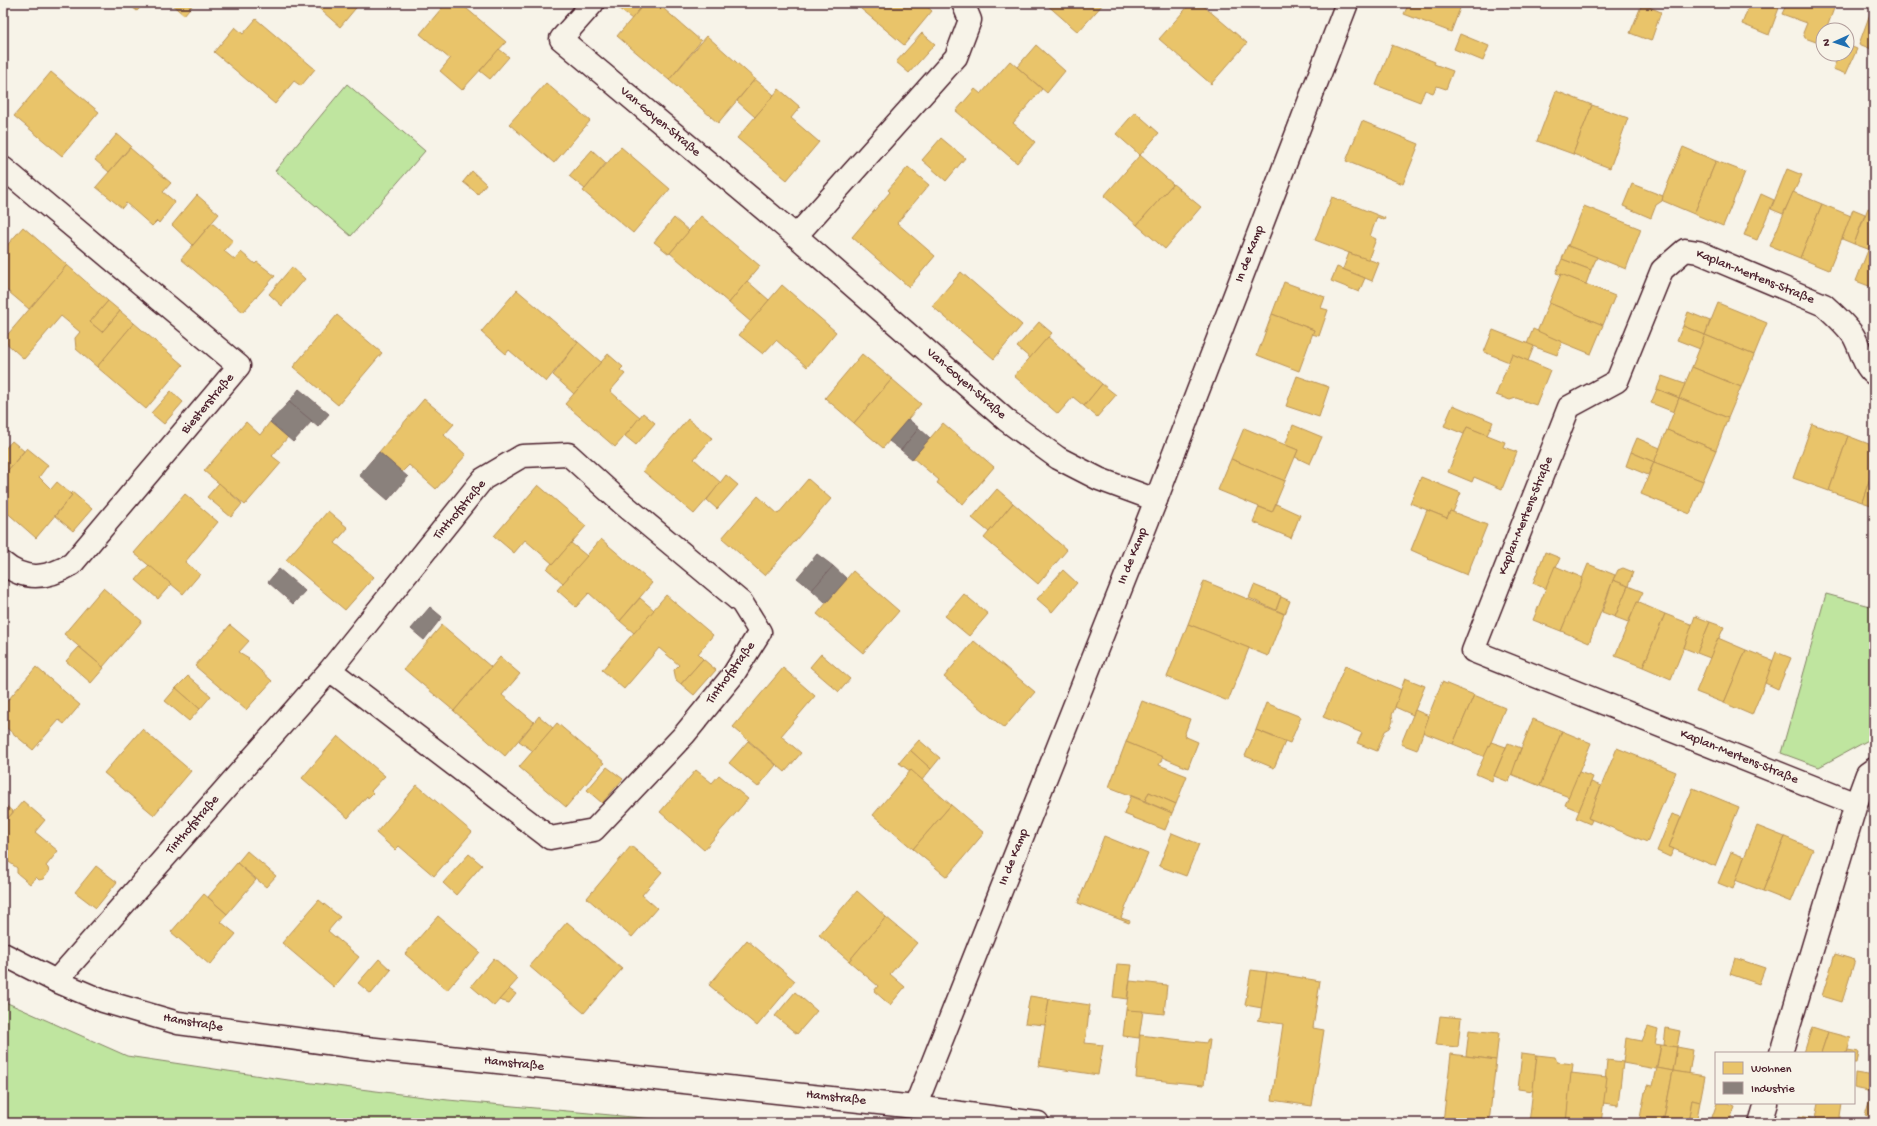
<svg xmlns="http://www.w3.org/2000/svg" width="1877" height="1126" font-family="'Gochi Hand',sans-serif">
<rect width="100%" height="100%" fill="#f7f3e8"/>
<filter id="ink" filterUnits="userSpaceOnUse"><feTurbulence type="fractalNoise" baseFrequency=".025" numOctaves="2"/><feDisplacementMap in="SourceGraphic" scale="8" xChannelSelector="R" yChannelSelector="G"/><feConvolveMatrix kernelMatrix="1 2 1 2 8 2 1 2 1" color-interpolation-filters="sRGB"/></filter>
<g filter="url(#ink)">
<g fill="#bfe59f" stroke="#848265">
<polygon points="347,84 425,151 351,236 275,171"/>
<polygon points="1826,594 1874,607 1874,737 1819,767 1781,753"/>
<polygon points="3,1001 127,1056 288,1080 448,1100 697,1123 3,1123"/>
</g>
<g fill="#e9c46a" stroke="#b99257">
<polygon points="127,3 144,3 137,11"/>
<polygon points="170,3 194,3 184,15"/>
<polygon points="313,3 360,3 340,27"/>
<polygon points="446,3 460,3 506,42 462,90 440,71 450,59 420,34"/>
<polygon points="621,3 645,3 632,19 618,8"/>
<polygon points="645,3 657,3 701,41 669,80 617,36"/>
<polygon points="854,3 923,3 932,11 904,45"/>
<polygon points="1045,3 1104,3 1078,32"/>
<polygon points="1191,3 1200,3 1247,43 1211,84 1159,39"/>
<polygon points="1409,3 1462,3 1451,32 1404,14"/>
<polygon points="1684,3 1698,3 1696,8"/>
<polygon points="1750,3 1767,3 1779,8 1769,35 1742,24"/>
<polygon points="1787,3 1836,3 1826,30 1823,30 1821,39 1816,42 1805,38 1803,33 1807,23 1782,14"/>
<polygon points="1874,3 1874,50 1859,44"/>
<polygon points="1642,4 1661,12 1651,41 1630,33"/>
<polygon points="256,19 315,69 301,86 294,81 275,104 214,52 235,27 243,34"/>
<polygon points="922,33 935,44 909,73 896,62"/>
<polygon points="1460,34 1489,46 1483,61 1454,49"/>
<polygon points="707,36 755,79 718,123 669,80"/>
<polygon points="1036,45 1065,71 1047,93 1017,67"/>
<polygon points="1392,45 1435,62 1434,64 1453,71 1446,89 1437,86 1433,93 1425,90 1420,102 1376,85"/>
<polygon points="1847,45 1857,49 1846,74 1833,69 1839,54 1847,54"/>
<polygon points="499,49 509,57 490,79 480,71"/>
<polygon points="1010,61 1042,89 1013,123 1035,142 1017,163 956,111 975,89 981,94"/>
<polygon points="51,72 99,112 62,156 14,116"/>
<polygon points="755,79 774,95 755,117 737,101"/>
<polygon points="546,83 590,121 554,163 509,124"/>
<polygon points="779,89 800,107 791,118 819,142 787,180 737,138"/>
<polygon points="1556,91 1592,105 1573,154 1537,141"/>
<polygon points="1592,105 1628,118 1610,168 1573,154"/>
<polygon points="1135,112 1159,133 1140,155 1116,134"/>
<polygon points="1362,121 1419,144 1403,184 1346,161"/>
<polygon points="117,134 131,146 109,172 95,160"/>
<polygon points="941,138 965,158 946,181 922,160"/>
<polygon points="621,147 670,189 633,233 583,191"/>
<polygon points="1683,147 1716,161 1694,214 1661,200"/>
<polygon points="130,148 171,183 163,192 175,202 159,223 157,221 152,226 126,203 122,208 96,187"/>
<polygon points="592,150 606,163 585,189 569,176"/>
<polygon points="1140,155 1173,184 1137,225 1104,196"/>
<polygon points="1716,161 1745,172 1723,226 1694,214"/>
<polygon points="908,167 929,185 897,223 935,256 909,287 852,237 890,192 888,190"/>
<polygon points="1787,169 1802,175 1783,214 1771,209"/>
<polygon points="472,171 486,184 478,194 463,182"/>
<polygon points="1173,184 1201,207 1165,249 1137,225"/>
<polygon points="1632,184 1663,196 1662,201 1656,205 1651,218 1623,206"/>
<polygon points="1793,192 1822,204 1800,258 1770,246"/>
<polygon points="1761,194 1774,200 1757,240 1744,235"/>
<polygon points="197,195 219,214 193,245 172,225"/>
<polygon points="1332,197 1385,218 1384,220 1377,217 1370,236 1376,239 1368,260 1315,240"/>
<polygon points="1822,204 1851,216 1829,270 1800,258"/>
<polygon points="1584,206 1641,229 1626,269 1568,246"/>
<polygon points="1868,208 1874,211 1874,235 1868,249 1854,244"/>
<polygon points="1853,209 1865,214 1854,244 1842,239"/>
<polygon points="701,216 760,266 729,303 670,253"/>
<polygon points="674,218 689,231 669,254 654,242"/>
<polygon points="212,223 233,241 224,251 235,260 241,252 255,264 257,262 275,276 243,312 181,259"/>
<polygon points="23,227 67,265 29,309 3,287 3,250"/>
<polygon points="1874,235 1874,288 1856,281"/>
<polygon points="1568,244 1568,246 1597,257 1591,270 1562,259"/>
<polygon points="1349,253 1379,263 1372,281 1343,269"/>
<polygon points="1562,259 1591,270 1586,284 1556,273"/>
<polygon points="67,265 108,301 90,322 102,332 120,311 134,323 97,367 76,349 75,338 80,332 61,316 24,359 3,340"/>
<polygon points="292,267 305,279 282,306 269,294"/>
<polygon points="1337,267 1365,278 1359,292 1331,281"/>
<polygon points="961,272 1022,325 994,359 932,306"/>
<polygon points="1561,274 1615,296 1603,325 1549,303"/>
<polygon points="747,281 769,300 751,322 729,303"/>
<polygon points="1284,282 1325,297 1321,308 1328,310 1319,336 1312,334 1314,330 1272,314"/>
<polygon points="782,285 836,332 807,367 776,340 763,354 739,335"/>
<polygon points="517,290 578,342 546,382 509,350 506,354 481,332"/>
<polygon points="108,301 120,311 102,332 90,322"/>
<polygon points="1549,303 1603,325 1591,354 1537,332"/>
<polygon points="1718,303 1767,323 1754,355 1705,335"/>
<polygon points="1688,312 1710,321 1705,335 1683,326"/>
<polygon points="1272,314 1314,330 1299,371 1257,355"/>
<polygon points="337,315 382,353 338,405 293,367"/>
<polygon points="1039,322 1052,333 1030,358 1017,347"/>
<polygon points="134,323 183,365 146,409 97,367"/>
<polygon points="1683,326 1705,335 1700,349 1677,340"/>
<polygon points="1533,329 1562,342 1557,355 1527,344"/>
<polygon points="1493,330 1534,346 1528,361 1512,354 1509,362 1484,352"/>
<polygon points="1705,335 1754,355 1741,387 1692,367"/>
<polygon points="1048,337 1102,384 1084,406 1073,397 1058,414 1014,376"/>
<polygon points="578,342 601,362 574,394 553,375"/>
<polygon points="608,354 623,367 620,370 625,374 610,391 641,418 615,447 565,404"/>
<polygon points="862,354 892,379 854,423 825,398"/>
<polygon points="1512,354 1550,370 1536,405 1516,398 1510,400 1496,395"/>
<polygon points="1692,367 1741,387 1728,418 1679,398"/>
<polygon points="1297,376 1329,387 1319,417 1286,406"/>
<polygon points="1662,376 1685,384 1679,398 1657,389"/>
<polygon points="892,379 921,404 883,448 854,423"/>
<polygon points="1102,384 1116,395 1097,417 1084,406"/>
<polygon points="1657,389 1679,398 1674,412 1651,403"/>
<polygon points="171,391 183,402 164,424 151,413"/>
<polygon points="1679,398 1728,418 1716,450 1667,430"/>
<polygon points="424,399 454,424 444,435 466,455 436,489 409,465 402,472 379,452"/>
<polygon points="1453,405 1493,422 1487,435 1467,427 1464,434 1444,426"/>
<polygon points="643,413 655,423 636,445 625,436"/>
<polygon points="688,419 712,438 694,459 721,483 694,514 643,471"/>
<polygon points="246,422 260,435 270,422 288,437 272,456 281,463 245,505 204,471"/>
<polygon points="943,423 994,467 963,504 937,483 939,480 913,458"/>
<polygon points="1812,424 1848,436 1829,491 1793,478"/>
<polygon points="1293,425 1322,437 1310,464 1295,457 1298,450 1285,445"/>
<polygon points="1467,427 1505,442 1503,447 1517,452 1502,489 1474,477 1472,482 1448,472"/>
<polygon points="1244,428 1298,450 1285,481 1231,459"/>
<polygon points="1667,430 1716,450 1703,481 1654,462"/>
<polygon points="1848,436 1874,446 1874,466 1862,502 1829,491"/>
<polygon points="1637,438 1660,448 1654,462 1631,452"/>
<polygon points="12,441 24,451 4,475 3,451"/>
<polygon points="27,448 48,465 39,477 51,489 57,482 72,495 36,538 3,509 3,476"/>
<polygon points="1631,452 1654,462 1648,475 1626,466"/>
<polygon points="1231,459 1285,481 1272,512 1218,490"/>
<polygon points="1654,462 1703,481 1690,514 1641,494"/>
<polygon points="1874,466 1874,506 1862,502"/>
<polygon points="726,475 738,485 717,509 707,500"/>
<polygon points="1421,477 1461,493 1453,512 1450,511 1447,518 1410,503"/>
<polygon points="808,479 831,499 765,576 722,538 758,496 778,514"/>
<polygon points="219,483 242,504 231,517 207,497"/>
<polygon points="538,485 586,526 553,564 525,540 514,553 494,536"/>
<polygon points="997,489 1013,503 989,532 972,518"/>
<polygon points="72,492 92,509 73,531 55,516 72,495 70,494"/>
<polygon points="185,494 218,522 185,562 200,574 183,594 134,553"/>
<polygon points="1013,503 1067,550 1038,584 984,538"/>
<polygon points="1276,504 1300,515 1291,538 1253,522 1259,507 1272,512"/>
<polygon points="1427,510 1447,518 1450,511 1487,525 1467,575 1428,559 1429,558 1411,550"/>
<polygon points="328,511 348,528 335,543 374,577 345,610 286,560"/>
<polygon points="601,539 652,583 620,621 589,593 576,607 557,590"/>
<polygon points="571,543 587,556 563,583 547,569 552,563 553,564"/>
<polygon points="1545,552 1560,558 1546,589 1533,583"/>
<polygon points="1588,564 1615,575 1589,643 1561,631"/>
<polygon points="149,565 171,584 158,599 136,580"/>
<polygon points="1555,566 1583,578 1561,631 1533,620"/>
<polygon points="1623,568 1633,572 1628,586 1613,580 1618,570"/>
<polygon points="1063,570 1077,583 1052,612 1037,599"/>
<polygon points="853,571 899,611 863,653 817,614"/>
<polygon points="1613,580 1628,586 1615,617 1602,612"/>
<polygon points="1204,581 1284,614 1268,656 1188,624"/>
<polygon points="1254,585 1281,596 1276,610 1249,598"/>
<polygon points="1628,586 1643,592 1628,622 1615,617"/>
<polygon points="103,588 142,621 103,667 64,634"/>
<polygon points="964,594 988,614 969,636 945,616"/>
<polygon points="666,595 713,635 698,654 703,659 681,684 676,680 674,670 679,665 659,648 624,689 602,670"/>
<polygon points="1281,597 1290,601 1285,614 1276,610"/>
<polygon points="640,598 654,610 634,633 620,621"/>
<polygon points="1637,602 1665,614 1643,667 1615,656"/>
<polygon points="1665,614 1693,625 1671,679 1643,667"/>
<polygon points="1695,616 1710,622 1697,653 1684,648"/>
<polygon points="1710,622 1724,627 1710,658 1697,653"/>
<polygon points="1188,624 1249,648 1228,701 1167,677"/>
<polygon points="230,625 249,641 239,652 249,658 248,659 272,681 246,710 195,666"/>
<polygon points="442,625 491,667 454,711 404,669"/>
<polygon points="1718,638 1746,650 1724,703 1696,692"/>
<polygon points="974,641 1035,692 1004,728 944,677"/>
<polygon points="79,647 104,668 91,683 66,661"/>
<polygon points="1746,650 1774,661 1752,715 1724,703"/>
<polygon points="1776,652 1791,658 1778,689 1765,683"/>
<polygon points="821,654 850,679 839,692 810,667"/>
<polygon points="500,657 520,674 502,695 534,722 505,756 454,711"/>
<polygon points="703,659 716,670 694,695 681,684"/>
<polygon points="1345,666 1402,690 1392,715 1393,721 1390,728 1385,731 1377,751 1357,743 1362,733 1323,717"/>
<polygon points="36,667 80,705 64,724 59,720 33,750 3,725 3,706"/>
<polygon points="783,668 815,696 781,736 801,753 785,772 733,727"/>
<polygon points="188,676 211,696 200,709 176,688"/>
<polygon points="1405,678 1425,686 1413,715 1395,707"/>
<polygon points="1442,682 1474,695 1453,744 1422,732"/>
<polygon points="176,688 200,709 189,721 165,701"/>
<polygon points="1474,695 1505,708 1485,757 1453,744"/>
<polygon points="1142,701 1190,719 1184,736 1198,742 1188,768 1126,742"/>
<polygon points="1266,703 1301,717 1290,743 1256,730"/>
<polygon points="1415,710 1429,716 1417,750 1401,744"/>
<polygon points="539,716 553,728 533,751 519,741"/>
<polygon points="1533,719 1562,731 1540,786 1511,774"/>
<polygon points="557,723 604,763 566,807 519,767"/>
<polygon points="142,729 191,771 154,815 104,773"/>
<polygon points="1256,730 1285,742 1274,768 1245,756"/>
<polygon points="1562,731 1591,743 1569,797 1540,786"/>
<polygon points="338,736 385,776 371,791 373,793 368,798 367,796 348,818 302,778"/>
<polygon points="919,740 940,758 931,769 910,750"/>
<polygon points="748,741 776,765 758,787 729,763"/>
<polygon points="1126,742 1163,757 1159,765 1187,776 1176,804 1149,792 1145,801 1109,787"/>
<polygon points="1491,742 1506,747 1492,781 1476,774"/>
<polygon points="1508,743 1521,748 1509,782 1494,776"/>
<polygon points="1617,748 1676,772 1647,842 1588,818"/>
<polygon points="910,750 931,769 922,780 899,763"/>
<polygon points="607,767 623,779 602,803 587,790"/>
<polygon points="696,770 712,783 719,775 748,799 704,850 660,812"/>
<polygon points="911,770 951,805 913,849 873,815"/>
<polygon points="1579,772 1593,777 1579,811 1565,805"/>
<polygon points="1591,782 1601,786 1588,818 1592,820 1590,824 1576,818"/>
<polygon points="417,785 472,832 434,876 399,846 395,850 376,833"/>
<polygon points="1693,788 1739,807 1715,866 1669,847"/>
<polygon points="1149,792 1176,804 1172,813 1145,801"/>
<polygon points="1131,796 1172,813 1165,830 1124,814"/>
<polygon points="23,801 45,820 35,832 58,851 46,866 48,868 49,872 43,879 39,880 36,877 30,884 17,873 17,868 9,862 3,861 3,824"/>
<polygon points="3,803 13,812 3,824"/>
<polygon points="951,805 984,833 947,877 913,849"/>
<polygon points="1672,814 1681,817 1669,847 1674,849 1670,857 1657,851"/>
<polygon points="1757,826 1785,837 1763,891 1735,880"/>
<polygon points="1172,833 1199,844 1186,876 1159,866"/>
<polygon points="1104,836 1148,854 1121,918 1130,921 1129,923 1078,903"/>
<polygon points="1785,837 1813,849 1791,902 1763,891"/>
<polygon points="631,846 662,872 642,895 657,908 632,937 587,898"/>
<polygon points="247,851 276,876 266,887 237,863"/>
<polygon points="1731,852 1744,857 1733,889 1718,883"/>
<polygon points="469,854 482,865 456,895 443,883"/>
<polygon points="237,863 256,880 227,914 208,897"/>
<polygon points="96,866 117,882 96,908 75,892"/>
<polygon points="857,891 886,917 849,961 819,935"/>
<polygon points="204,894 227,914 221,922 236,934 210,965 171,932"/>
<polygon points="319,900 340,917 328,931 359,957 334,987 282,943"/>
<polygon points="438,916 480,952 447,990 405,954"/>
<polygon points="886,917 917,943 890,974 905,987 890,1005 874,991 878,986 849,961"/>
<polygon points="567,922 622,969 584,1013 529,966"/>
<polygon points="747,940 795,981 757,1026 709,985"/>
<polygon points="1835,954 1855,960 1842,1002 1822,996"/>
<polygon points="494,958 518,979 494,1006 471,986"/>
<polygon points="1735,958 1765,968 1759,984 1730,974"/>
<polygon points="379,959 391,970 371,994 358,983"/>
<polygon points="1117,964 1132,965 1127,999 1113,997"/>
<polygon points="1251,970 1267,972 1262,1008 1245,1005"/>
<polygon points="1267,972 1320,981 1313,1028 1324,1030 1312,1106 1272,1100 1283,1024 1257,1020 1260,1018"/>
<polygon points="1130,981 1167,985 1164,1014 1126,1010"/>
<polygon points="509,989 516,994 509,1003 499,1000"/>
<polygon points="795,992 817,1011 797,1034 775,1016"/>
<polygon points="1030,996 1049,999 1045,1025 1025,1023"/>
<polygon points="1873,998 1874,998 1874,1011 1869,1009"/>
<polygon points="1049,999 1090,1005 1085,1043 1103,1045 1098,1075 1039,1066"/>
<polygon points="1126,1010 1143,1011 1139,1038 1123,1036"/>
<polygon points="1440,1016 1461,1018 1458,1047 1436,1045"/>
<polygon points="1648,1027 1658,1030 1655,1044 1661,1045 1656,1069 1623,1063 1626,1038 1642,1041"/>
<polygon points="1812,1027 1828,1032 1821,1053 1804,1053"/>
<polygon points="1666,1028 1680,1031 1677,1047 1664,1045"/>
<polygon points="1469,1030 1499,1033 1496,1060 1466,1056"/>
<polygon points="1828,1032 1851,1038 1847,1053 1821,1053"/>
<polygon points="1140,1035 1207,1043 1207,1040 1210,1040 1204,1085 1136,1078"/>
<polygon points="1661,1045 1677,1047 1673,1071 1657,1068"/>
<polygon points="1677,1047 1693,1050 1689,1074 1673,1071"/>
<polygon points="1848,1050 1859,1052 1857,1063 1854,1063 1854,1053 1842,1053 1847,1053"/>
<polygon points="1522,1053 1537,1055 1533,1091 1518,1089"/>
<polygon points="1451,1054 1496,1060 1489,1123 1443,1122"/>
<polygon points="1537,1055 1555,1057 1557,1062 1573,1064 1566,1123 1529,1123"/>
<polygon points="1607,1060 1623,1062 1618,1105 1603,1103"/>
<polygon points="1657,1068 1673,1071 1663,1123 1639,1123 1645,1092 1646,1092 1647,1085 1653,1086"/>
<polygon points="1673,1071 1705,1076 1700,1102 1692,1100 1688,1123 1663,1123"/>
<polygon points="1571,1073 1607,1077 1601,1123 1566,1123"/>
<polygon points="1855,1073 1874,1076 1873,1092 1854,1088"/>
<polygon points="1874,1087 1874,1118 1865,1115"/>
<polygon points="1692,1100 1700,1102 1696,1123 1688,1123"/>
<polygon points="1717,1103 1727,1103 1735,1106 1729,1123 1710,1123"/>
<polygon points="1818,1103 1842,1103 1839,1123 1798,1123 1799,1116 1815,1119"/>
</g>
<g fill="#8a817c" stroke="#776464">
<polygon points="299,389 329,414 318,427 289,402"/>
<polygon points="289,402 312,421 293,442 270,422"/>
<polygon points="908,419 919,428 901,450 889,441"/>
<polygon points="919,428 930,438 912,459 901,450"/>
<polygon points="379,452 408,477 388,500 359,475"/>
<polygon points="817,554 833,566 812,590 797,578"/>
<polygon points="833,566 847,579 826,603 812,590"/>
<polygon points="279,569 305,591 293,604 268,582"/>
<polygon points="430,607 442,617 424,640 411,629"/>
</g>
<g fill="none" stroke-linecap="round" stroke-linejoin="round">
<g stroke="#4a1f2b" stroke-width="25">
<g id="street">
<polyline points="593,3 561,39 796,236 1006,420 1058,458 1099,479 1156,500"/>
<path d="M3 168 239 366 72 564C49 578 25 582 3 563"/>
<polyline points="796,236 956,57 970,20 963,3"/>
<path d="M1856 804 1473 651 1569 407 1617 381 1662 270 1685 250 1698 252 1824 305C1834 314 1845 324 1853 335 1861 348 1862 364 1874 374"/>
<polyline points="56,981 330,670 483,479 522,456 568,454 623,504 742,603 760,632 733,675 684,735 594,830 550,838 330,670"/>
<polyline points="1781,1053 1856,804 1867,774 1874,769"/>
<polyline points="915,1107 1156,500 1347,3"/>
<polyline points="1760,1123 1766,1103"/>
</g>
</g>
<g stroke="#4a1f2b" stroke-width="25">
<polyline id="secondary" points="3,954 56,981 103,1001 178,1023 357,1047 915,1107 1038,1123"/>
</g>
<use href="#street" stroke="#f7f3e8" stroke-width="22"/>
<use href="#secondary" stroke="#f7f3e8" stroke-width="22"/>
</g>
</g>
<g text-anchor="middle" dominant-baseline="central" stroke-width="4" stroke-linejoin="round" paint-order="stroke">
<g font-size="13" fill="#4a1f2b" stroke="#f7f3e8">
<text transform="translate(660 122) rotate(40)">Van-Goyen-Straße</text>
<text transform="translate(1250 254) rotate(-69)">In de Kamp</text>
<text transform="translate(1755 277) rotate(22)">Kaplan-Mertens-Straße</text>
<text transform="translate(966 384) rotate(41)">Van-Goyen-Straße</text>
<text transform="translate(208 404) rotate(-50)">Biesterstraße</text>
<text transform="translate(460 510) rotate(-50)">Tinthofstraße</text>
<text transform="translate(1526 516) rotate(-68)">Kaplan-Mertens-Straße</text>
<text transform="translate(1133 556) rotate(-68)">In de Kamp</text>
<text transform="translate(731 673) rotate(-54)">Tinthofstraße</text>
<text transform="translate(1739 757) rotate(22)">Kaplan-Mertens-Straße</text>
<text transform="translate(193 825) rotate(-49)">Tinthofstraße</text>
<text transform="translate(1014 857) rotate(-68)">In de Kamp</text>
<text transform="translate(193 1023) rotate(10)">Hamstraße</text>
<text transform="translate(514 1064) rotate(6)">Hamstraße</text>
<text transform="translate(836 1098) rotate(6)">Hamstraße</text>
</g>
</g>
<rect width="1877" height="1126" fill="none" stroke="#f7f3e8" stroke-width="16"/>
<rect x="8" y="8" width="1861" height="1110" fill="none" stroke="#4a1f2b" stroke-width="1.5" filter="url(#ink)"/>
<rect x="1715" y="1052" width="140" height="52" fill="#f7f3e8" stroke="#b29e9c"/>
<rect x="1723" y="1062" width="20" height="12" fill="#e9c46a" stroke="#b29e9c"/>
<text x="1751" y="1072" font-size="12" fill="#4a1f2b">Wohnen</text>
<rect x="1723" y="1082" width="20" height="12" fill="#8a817c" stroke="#b29e9c"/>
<text x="1751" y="1092" font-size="12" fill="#4a1f2b">Industrie</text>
<g transform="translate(1835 42) rotate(267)"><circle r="19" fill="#f7f3e8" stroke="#b29e9c"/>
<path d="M0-3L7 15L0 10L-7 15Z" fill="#1f6fb2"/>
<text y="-6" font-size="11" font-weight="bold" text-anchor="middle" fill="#4a1f2b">N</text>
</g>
</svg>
